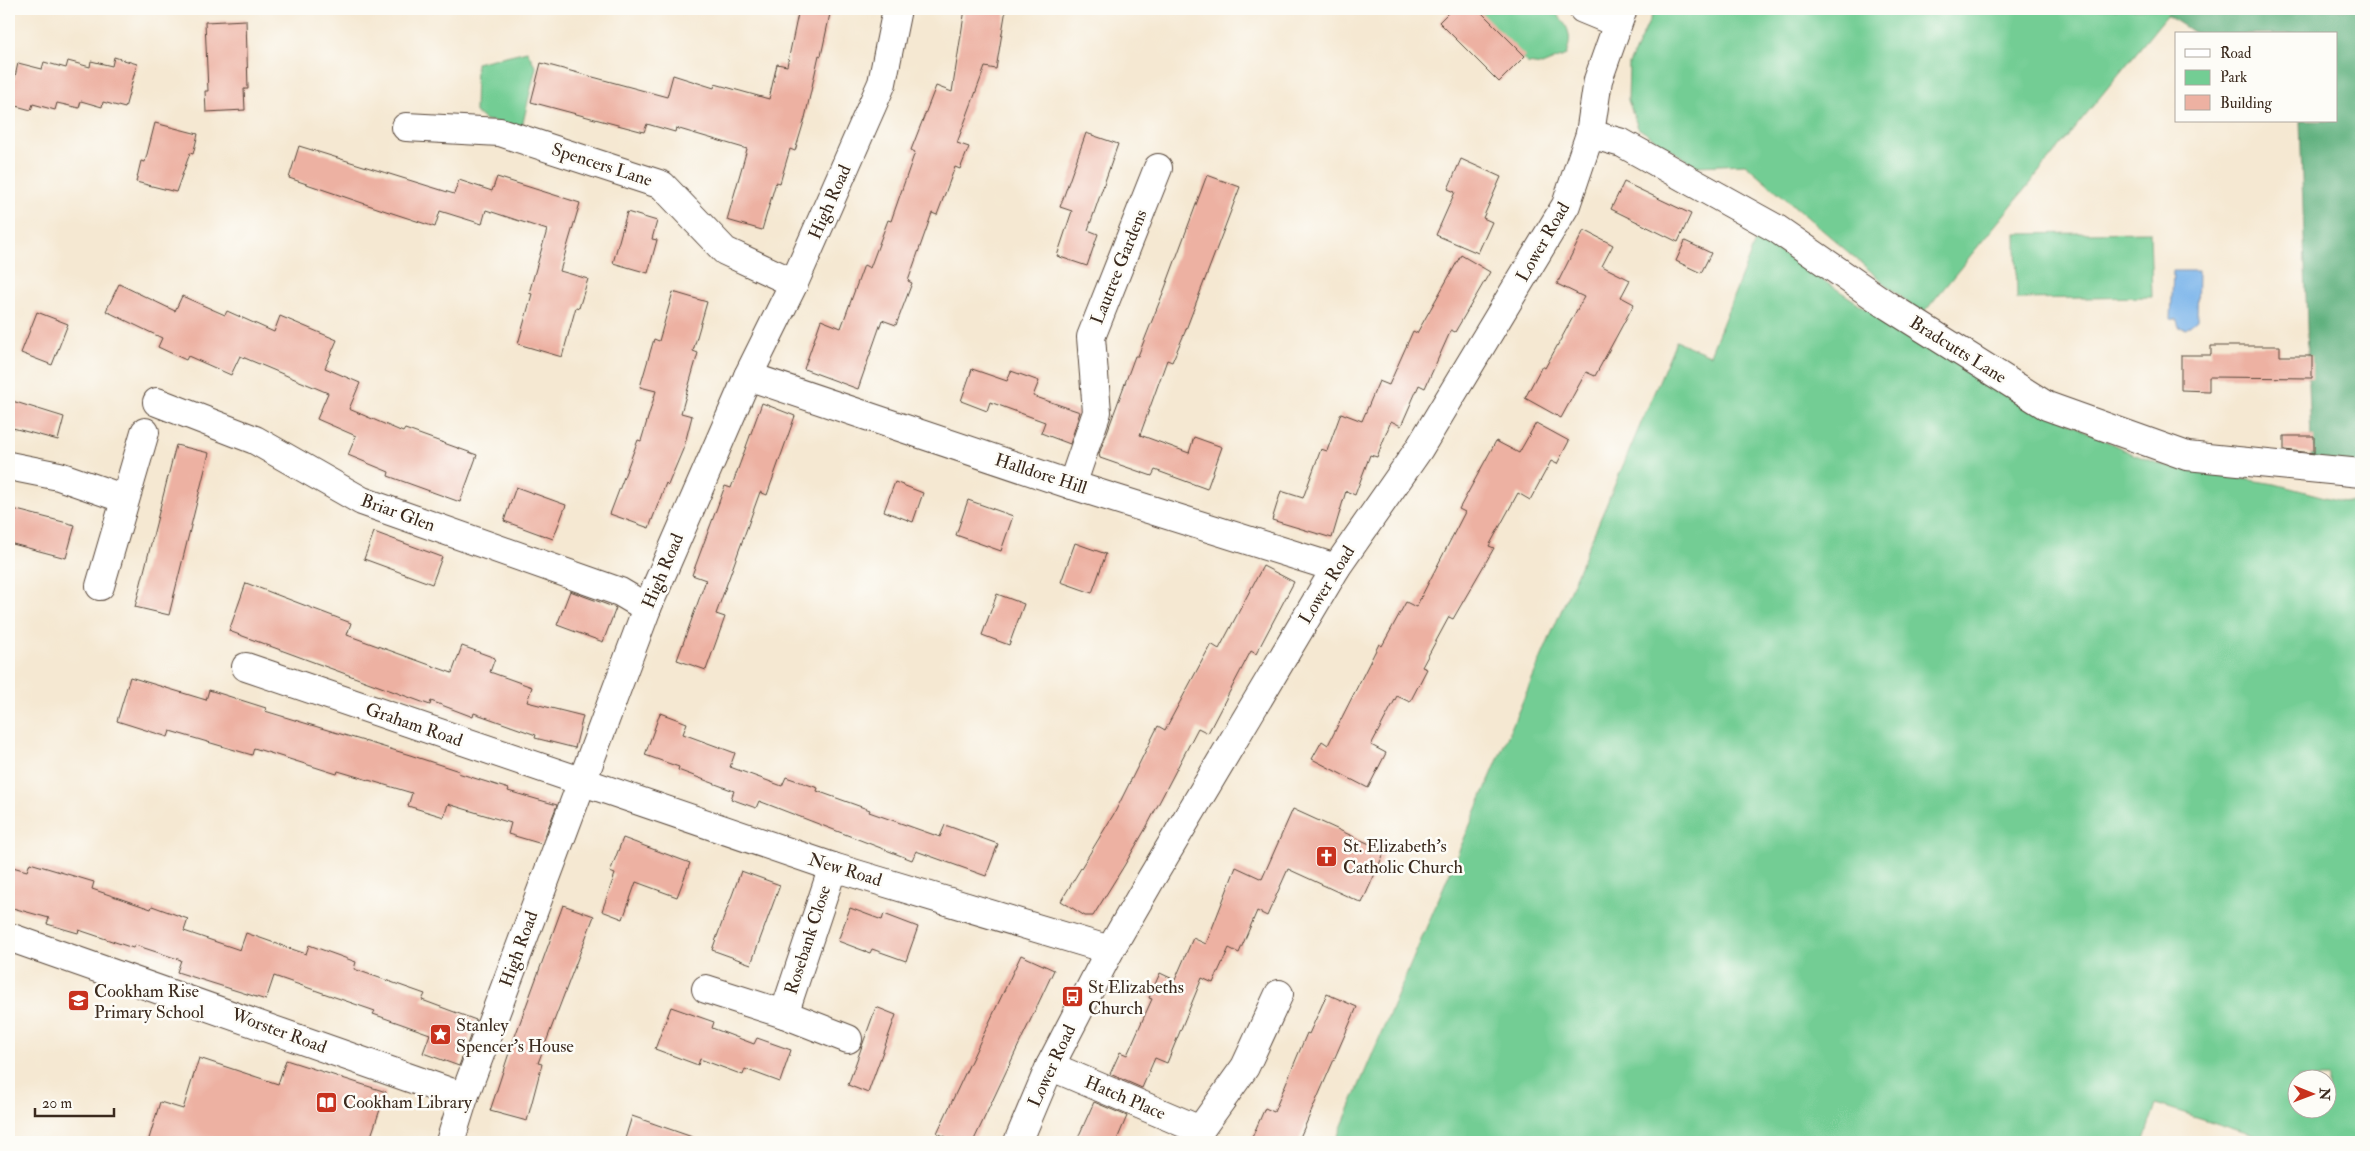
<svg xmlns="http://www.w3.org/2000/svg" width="2370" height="1151" viewBox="0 0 2370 1151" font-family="'IM FELL Double Pica',serif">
	<rect width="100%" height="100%" fill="#fdfcf7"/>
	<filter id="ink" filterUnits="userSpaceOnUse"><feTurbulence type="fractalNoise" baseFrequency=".02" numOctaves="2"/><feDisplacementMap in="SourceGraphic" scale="10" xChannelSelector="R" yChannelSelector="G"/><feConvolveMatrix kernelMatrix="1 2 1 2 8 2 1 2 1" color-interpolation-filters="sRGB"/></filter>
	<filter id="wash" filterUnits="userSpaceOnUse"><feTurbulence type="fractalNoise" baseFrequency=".0096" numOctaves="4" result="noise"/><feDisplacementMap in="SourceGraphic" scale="20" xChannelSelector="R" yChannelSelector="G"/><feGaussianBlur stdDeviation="1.12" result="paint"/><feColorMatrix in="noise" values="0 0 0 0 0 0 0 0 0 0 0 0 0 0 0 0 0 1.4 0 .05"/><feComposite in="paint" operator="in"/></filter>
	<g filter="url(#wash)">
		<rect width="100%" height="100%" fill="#f5e8d2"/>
		<!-- green -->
		<g fill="#73cd94" stroke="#577c59" fill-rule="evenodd">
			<path d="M 1474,9 L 1551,9 C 1567,23 1574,34 1566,55 L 1542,65 L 1527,63 Z"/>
			<path d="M 1655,9 L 2172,9 L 1922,315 L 1745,164 L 1696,166 L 1638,128 L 1628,100 L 1629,64 Z"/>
			<path d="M 527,51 L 536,67 L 522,127 L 485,120 L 475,112 L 476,63 Z"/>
			<path d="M 2150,232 L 2152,297 L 2017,299 L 2016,234 Z"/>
			<path d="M 1757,237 L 1867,309 L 2057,417 L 2133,454 L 2167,467 L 2275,484 L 2348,503 L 2361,499 L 2361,1142 L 2275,1142 L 2156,1104 L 2143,1142 L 1335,1142 L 1676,341 L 1710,355 ZM 2298,1078 L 2328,1078 L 2328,1108 L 2298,1108 Z"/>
		</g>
		<!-- forest -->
		<path fill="#5eb07e" stroke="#4c6d4e" d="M 2172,9 L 2361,9 L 2361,471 L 2312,470 L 2300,121 L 2336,121 L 2336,34 L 2196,34 L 2167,15 Z"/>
		<!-- water -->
		<path fill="#78b3ea" stroke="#5a6e84" d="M 2173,271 L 2198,271 L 2197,320 L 2186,329 L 2179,327 L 2177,320 L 2171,319 Z"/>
		<g id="blocks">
			<!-- building -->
			<g fill="#edb1a2">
				<path d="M 799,9 L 831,9 L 821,56 L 819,55 L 805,118 L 795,151 L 790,149 L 780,183 L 776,182 L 762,230 L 727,220 L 747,149 L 676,128 L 675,132 L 647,124 L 644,132 L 531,102 L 541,63 L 667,97 L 673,75 L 714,88 L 715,84 L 769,99 L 777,64 L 787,66 Z"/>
				<path d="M 965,9 L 1006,9 L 996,69 L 985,67 L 957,143 L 969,147 L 960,169 L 955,167 L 937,215 L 932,213 L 908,281 L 912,283 L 896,325 L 882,320 L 858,389 L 804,369 L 821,320 L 841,328 L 864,265 L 870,268 L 888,220 L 891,221 L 915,152 L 911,150 L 936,86 L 952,92 Z"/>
				<path d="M 1452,9 L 1478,9 L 1525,56 L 1499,82 L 1439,22 Z"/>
				<path d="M 246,20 L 248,89 L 244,89 L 245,110 L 206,112 L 205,91 L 208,91 L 205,22 Z"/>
				<path d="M 114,57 L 137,64 L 125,108 L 103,102 L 102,107 L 81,101 L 79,108 L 57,103 L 55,110 L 33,104 L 31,110 L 9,104 L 18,63 L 42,69 L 44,62 L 66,68 L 68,61 L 90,67 L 91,61 L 112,66 Z"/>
				<path d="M 155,123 L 198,134 L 193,154 L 190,153 L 176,192 L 136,182 L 141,161 L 145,162 Z"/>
				<path d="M 1086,133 L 1118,144 L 1088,230 L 1098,234 L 1087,266 L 1057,256 L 1072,211 L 1060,207 Z"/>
				<path d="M 299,146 L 454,194 L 459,180 L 492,191 L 497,177 L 580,203 L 560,271 L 588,279 L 579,308 L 576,307 L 562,357 L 518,344 L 532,294 L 529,293 L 547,230 L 486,210 L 482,224 L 440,211 L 435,227 L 383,210 L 289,178 Z"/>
				<path d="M 1461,159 L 1501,177 L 1483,218 L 1492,222 L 1478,253 L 1436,235 L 1455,192 L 1448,189 Z"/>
				<path d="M 1207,175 L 1240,187 L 1185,332 L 1172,362 L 1167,360 L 1140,435 L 1189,453 L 1194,437 L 1222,447 L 1207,489 L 1155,470 L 1152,476 L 1100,458 L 1099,454 L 1135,356 L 1138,356 L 1165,288 Z"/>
				<path d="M 1624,182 L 1691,214 L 1678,242 L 1611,209 Z"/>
				<path d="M 627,212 L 657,221 L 652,239 L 657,240 L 648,273 L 613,263 Z"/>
				<path d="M 1584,230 L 1613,245 L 1602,266 L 1630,280 L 1621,297 L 1634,304 L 1595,376 L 1586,372 L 1561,418 L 1525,398 L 1542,366 L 1545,368 L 1584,297 L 1557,284 Z"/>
				<path d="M 1685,241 L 1711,253 L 1701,273 L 1676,261 Z"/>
				<path d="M 1461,255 L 1490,272 L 1455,332 L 1451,330 L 1425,388 L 1419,385 L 1401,426 L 1391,421 L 1377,457 L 1370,455 L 1355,495 L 1346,491 L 1332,538 L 1272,520 L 1281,491 L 1303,498 L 1321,449 L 1327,451 L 1341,413 L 1362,421 L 1379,381 L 1389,385 L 1413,331 L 1417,333 Z"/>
				<path d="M 119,284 L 175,311 L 182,296 L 225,315 L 227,311 L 274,332 L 280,316 L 337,340 L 325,368 L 360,383 L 349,409 L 403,432 L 405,429 L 477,455 L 460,502 L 388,476 L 389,472 L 348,455 L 356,436 L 317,419 L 328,393 L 240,356 L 231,375 L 188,356 L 186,360 L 158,347 L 162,338 L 106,311 Z"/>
				<path d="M 673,292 L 707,302 L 693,351 L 698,353 L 681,413 L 692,416 L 684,447 L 668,485 L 666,483 L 649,528 L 610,514 L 638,440 L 641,441 L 656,391 L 640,387 L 654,339 L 659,341 Z"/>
				<path d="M 37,312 L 68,324 L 52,365 L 21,353 Z"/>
				<path d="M 2211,346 L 2280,346 L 2280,356 L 2312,356 L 2312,378 L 2209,377 L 2209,391 L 2181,390 L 2181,355 L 2211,355 Z"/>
				<path d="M 972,369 L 1007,381 L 1011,371 L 1039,381 L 1033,396 L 1080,412 L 1070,444 L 1041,433 L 1045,422 L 990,402 L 987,411 L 961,401 Z"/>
				<path d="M 9,400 L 64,417 L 58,440 L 9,427 Z"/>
				<path d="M 762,403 L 795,416 L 767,495 L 760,492 L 716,614 L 725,617 L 706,670 L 677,660 L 706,580 L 692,575 L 725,486 L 731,488 Z"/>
				<path d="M 1536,423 L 1569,441 L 1557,464 L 1551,461 L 1530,500 L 1518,493 L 1489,546 L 1494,548 L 1453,619 L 1449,617 L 1422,667 L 1427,669 L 1410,702 L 1397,696 L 1371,745 L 1386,753 L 1368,788 L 1312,759 L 1322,741 L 1328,745 L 1379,644 L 1382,646 L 1406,602 L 1416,607 L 1465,512 L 1459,509 L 1496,441 L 1519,453 Z"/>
				<path d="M 2284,436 L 2314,436 L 2314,453 L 2284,450 Z"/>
				<path d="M 176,445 L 209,453 L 169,615 L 135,607 Z"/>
				<path d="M 895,482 L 923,493 L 913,522 L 884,511 Z"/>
				<path d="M 516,487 L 566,505 L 553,539 L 504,521 Z"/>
				<path d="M 968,500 L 1013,516 L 1001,551 L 956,535 Z"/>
				<path d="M 9,508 L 75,525 L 66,558 L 9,543 Z"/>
				<path d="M 374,532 L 442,557 L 432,584 L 364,559 Z"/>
				<path d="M 1075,543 L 1106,554 L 1092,593 L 1061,582 Z"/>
				<path d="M 1263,566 L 1294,582 L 1256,654 L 1251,651 L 1208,733 L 1198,728 L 1146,828 L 1124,866 L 1093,916 L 1085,916 L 1061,901 L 1115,812 L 1158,726 L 1165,730 L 1211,644 L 1219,649 Z"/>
				<path d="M 246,583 L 351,623 L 347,635 L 452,673 L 462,646 L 495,658 L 490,672 L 532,687 L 527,702 L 583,716 L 575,748 L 535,738 L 536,735 L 474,713 L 473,717 L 431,701 L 430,705 L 229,631 Z"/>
				<path d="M 570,591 L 616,608 L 603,642 L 557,625 Z"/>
				<path d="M 997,594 L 1024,604 L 1009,645 L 982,635 Z"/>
				<path d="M 130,677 L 206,700 L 209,690 L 266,708 L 265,711 L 410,755 L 459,771 L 458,773 L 509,789 L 508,791 L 557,805 L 542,844 L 508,834 L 511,823 L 448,804 L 444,817 L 408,806 L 412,793 L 338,771 L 337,774 L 254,748 L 252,755 L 170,731 L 168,737 L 117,721 Z"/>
				<path d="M 660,713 L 687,723 L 683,734 L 735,753 L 730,767 L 782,786 L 786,777 L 818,788 L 817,791 L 870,810 L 869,812 L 940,837 L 945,825 L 998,844 L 986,876 L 916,851 L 912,860 L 759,801 L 756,808 L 731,799 L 734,791 L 678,770 L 679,767 L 645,755 Z"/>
				<path d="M 1293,809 L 1385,851 L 1362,903 L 1288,869 L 1267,916 L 1257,911 L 1239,953 L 1229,948 L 1213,983 L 1202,978 L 1167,1063 L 1155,1058 L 1142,1088 L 1110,1074 L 1120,1052 L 1127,1055 L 1152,999 L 1149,998 L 1160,973 L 1175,980 L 1193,938 L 1206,944 L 1236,867 L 1262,879 Z"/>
				<path d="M 623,838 L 690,863 L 677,897 L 636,882 L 623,919 L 602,911 L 615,874 L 610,872 Z"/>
				<path d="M 30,863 L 94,882 L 92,889 L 151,909 L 152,906 L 188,919 L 184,931 L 240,950 L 246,933 L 306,954 L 309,945 L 356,962 L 354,969 L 425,994 L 422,1000 L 476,1020 L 459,1066 L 423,1053 L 430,1034 L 373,1014 L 375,1011 L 274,976 L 266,1000 L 177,972 L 181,960 L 135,945 L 133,948 L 79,930 L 78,933 L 47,924 L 49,918 L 9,907 L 9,866 L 27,871 Z"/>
				<path d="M 741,871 L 780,885 L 751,964 L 712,950 Z"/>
				<path d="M 563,905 L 594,916 L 538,1063 L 542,1064 L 527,1121 L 490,1111 L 510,1050 Z"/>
				<path d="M 850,908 L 882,920 L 884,914 L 918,927 L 906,961 L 872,949 L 870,953 L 838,941 Z"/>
				<path d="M 1021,955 L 1054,970 L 973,1142 L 957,1142 L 937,1133 Z"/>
				<path d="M 1327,994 L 1357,1007 L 1298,1142 L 1250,1142 L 1265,1108 L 1274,1112 L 1307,1033 L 1309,1034 Z"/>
				<path d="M 671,1007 L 714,1022 L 712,1028 L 754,1044 L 757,1038 L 791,1050 L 780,1082 L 745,1069 L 743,1075 L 700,1059 L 698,1065 L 655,1049 Z"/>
				<path d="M 876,1007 L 896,1015 L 868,1093 L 848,1085 Z"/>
				<path d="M 199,1058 L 278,1084 L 286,1060 L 386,1092 L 369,1142 L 148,1142 L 160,1102 L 183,1109 Z"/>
				<path d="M 1094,1102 L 1127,1116 L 1116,1142 L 1076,1142 Z"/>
				<path d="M 632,1116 L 698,1139 L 697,1142 L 624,1142 Z"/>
			</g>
		</g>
	</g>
	<g filter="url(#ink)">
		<use href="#blocks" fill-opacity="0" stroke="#574639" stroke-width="1"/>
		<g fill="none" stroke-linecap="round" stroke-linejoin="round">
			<defs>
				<g id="minor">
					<path d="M 1583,9 L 1617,23"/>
					<path d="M 406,127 L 500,132 L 662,185 L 725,251 L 794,283"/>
					<path d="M 1590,134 L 1622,143 L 1777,229 L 1887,305 L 2047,406 L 2187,456 L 2361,473"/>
					<path d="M 748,376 L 1072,485 L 1336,568"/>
					<path d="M 157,402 L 255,440 L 362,501 L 620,592 L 647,608"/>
					<path d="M 9,466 L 59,476 L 125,499"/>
					<path d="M 1072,485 L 1097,412 L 1091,337 L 1158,168"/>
					<path d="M 100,586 L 145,432"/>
					<path d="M 246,667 L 833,867 L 1110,950"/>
					<path d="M 9,937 L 464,1097"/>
					<path d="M 706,989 L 784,1014 L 848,1039"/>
					<path d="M 784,1014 L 833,867"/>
					<path d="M 1050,1066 L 1200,1130"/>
					<path d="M 450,1142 L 464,1097 L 647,608 L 748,376 L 794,283 L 882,83 L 897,9"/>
					<path d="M 1018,1142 L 1050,1066 L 1110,950 L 1151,879 L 1336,568 L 1419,449 L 1566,205 L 1590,134 L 1598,80 L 1623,9"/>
					<path d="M 1197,1142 L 1200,1130 L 1245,1067 L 1279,994"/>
				</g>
			</defs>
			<!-- minor casing -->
			<use href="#minor" stroke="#574639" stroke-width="30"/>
			<!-- minor -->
			<use href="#minor" stroke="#fff" stroke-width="28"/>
		</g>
	</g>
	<!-- icons -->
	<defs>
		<symbol id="church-square" viewBox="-11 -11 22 22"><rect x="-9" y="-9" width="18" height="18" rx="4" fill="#c8321e" stroke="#fdfcf7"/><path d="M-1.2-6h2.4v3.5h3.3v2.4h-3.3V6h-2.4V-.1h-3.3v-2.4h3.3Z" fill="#fff"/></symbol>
		<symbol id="bus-square" viewBox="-11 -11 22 22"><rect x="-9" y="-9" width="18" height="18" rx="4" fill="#c8321e" stroke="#fdfcf7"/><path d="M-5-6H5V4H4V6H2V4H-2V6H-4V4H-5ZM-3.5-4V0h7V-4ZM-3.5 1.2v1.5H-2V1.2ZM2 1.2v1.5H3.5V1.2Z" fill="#fff"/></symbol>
		<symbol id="school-square" viewBox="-11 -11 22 22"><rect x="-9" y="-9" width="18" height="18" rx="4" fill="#c8321e" stroke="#fdfcf7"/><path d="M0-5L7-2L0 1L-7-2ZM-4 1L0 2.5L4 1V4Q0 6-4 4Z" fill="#fff"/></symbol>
		<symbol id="sight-square" viewBox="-11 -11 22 22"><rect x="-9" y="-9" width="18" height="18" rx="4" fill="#c8321e" stroke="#fdfcf7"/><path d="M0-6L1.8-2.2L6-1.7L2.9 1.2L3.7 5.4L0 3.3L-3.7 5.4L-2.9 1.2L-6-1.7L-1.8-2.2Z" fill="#fff"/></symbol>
		<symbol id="library-square" viewBox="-11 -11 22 22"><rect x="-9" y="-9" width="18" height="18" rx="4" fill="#c8321e" stroke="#fdfcf7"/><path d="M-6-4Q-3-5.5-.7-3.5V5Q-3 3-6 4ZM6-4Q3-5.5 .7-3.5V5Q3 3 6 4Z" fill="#fff"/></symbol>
	</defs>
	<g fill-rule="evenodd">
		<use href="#church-square" x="1314" y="844" width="25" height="25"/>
		<use href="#bus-square" x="1060" y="984" width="25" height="25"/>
		<use href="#school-square" x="66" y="988" width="25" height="25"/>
		<use href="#sight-square" x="428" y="1022" width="25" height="25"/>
		<use href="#library-square" x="314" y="1090" width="25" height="25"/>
	</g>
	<g text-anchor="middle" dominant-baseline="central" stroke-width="5" stroke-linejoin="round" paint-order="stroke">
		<!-- street labels -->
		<g font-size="18" fill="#3b2a1e" stroke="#fdfcf7">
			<text transform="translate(602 165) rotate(18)">Spencers Lane</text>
			<text transform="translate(830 202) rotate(-66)">High Road</text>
			<text transform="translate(1543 242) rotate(-60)">Lower Road</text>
			<text transform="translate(1119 267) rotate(-68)">Lautree Gardens</text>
			<text transform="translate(1958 350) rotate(32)">Bradcutts Lane</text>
			<text transform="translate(1041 474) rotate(18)">Halldore Hill</text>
			<text transform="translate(398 513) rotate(20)">Briar Glen</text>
			<text transform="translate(663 571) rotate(-67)">High Road</text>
			<text transform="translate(1327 585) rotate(-58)">Lower Road</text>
			<text transform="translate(414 725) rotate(19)">Graham Road</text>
			<text transform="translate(845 870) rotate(17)">New Road</text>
			<text transform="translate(808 940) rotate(-72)">Rosebank Close</text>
			<text transform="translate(519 949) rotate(-70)">High Road</text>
			<text transform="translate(279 1031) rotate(20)">Worster Road</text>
			<text transform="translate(1052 1066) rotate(-65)">Lower Road</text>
			<text transform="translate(1125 1098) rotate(23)">Hatch Place</text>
		</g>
		<!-- poi labels -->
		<g font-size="18" fill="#3b2a1e" stroke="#fdfcf7" text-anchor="start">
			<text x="1343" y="846">St. Elizabeth's<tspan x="1343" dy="21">Catholic Church</tspan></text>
			<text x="1088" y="987">St Elizabeths<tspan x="1088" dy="21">Church</tspan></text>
			<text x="94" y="991">Cookham Rise<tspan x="94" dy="21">Primary School</tspan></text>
			<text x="456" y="1025">Stanley<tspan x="456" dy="21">Spencer's House</tspan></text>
			<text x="343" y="1102">Cookham Library</text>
		</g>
	</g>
	<!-- margin -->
	<rect width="2370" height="1151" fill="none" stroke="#fdfcf7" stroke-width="30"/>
	<!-- legend -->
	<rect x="2175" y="32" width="162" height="90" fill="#fdfcf7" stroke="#afa8a0"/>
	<rect x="2185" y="49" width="25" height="8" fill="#ffffff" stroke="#afa8a0"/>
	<text x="2220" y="58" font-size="15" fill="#3b2a1e">Road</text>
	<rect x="2185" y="70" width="25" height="15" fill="#73cd94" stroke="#afa8a0"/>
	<text x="2220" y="82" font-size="15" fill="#3b2a1e">Park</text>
	<rect x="2185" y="95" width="25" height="15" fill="#edb1a2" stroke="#afa8a0"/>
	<text x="2220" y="108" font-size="15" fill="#3b2a1e">Building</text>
	<!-- north arrow -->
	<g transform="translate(2312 1094) rotate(91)"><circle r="24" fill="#fdfcf7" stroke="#afa8a0"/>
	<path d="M0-4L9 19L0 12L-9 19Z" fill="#c8321e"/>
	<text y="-8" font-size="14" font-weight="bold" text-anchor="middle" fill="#3b2a1e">N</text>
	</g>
	<!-- scale -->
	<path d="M35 1108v8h79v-8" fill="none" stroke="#3b2a1e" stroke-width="2.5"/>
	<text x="42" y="1108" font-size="15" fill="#3b2a1e" stroke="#fdfcf7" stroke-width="4" paint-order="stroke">20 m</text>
</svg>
